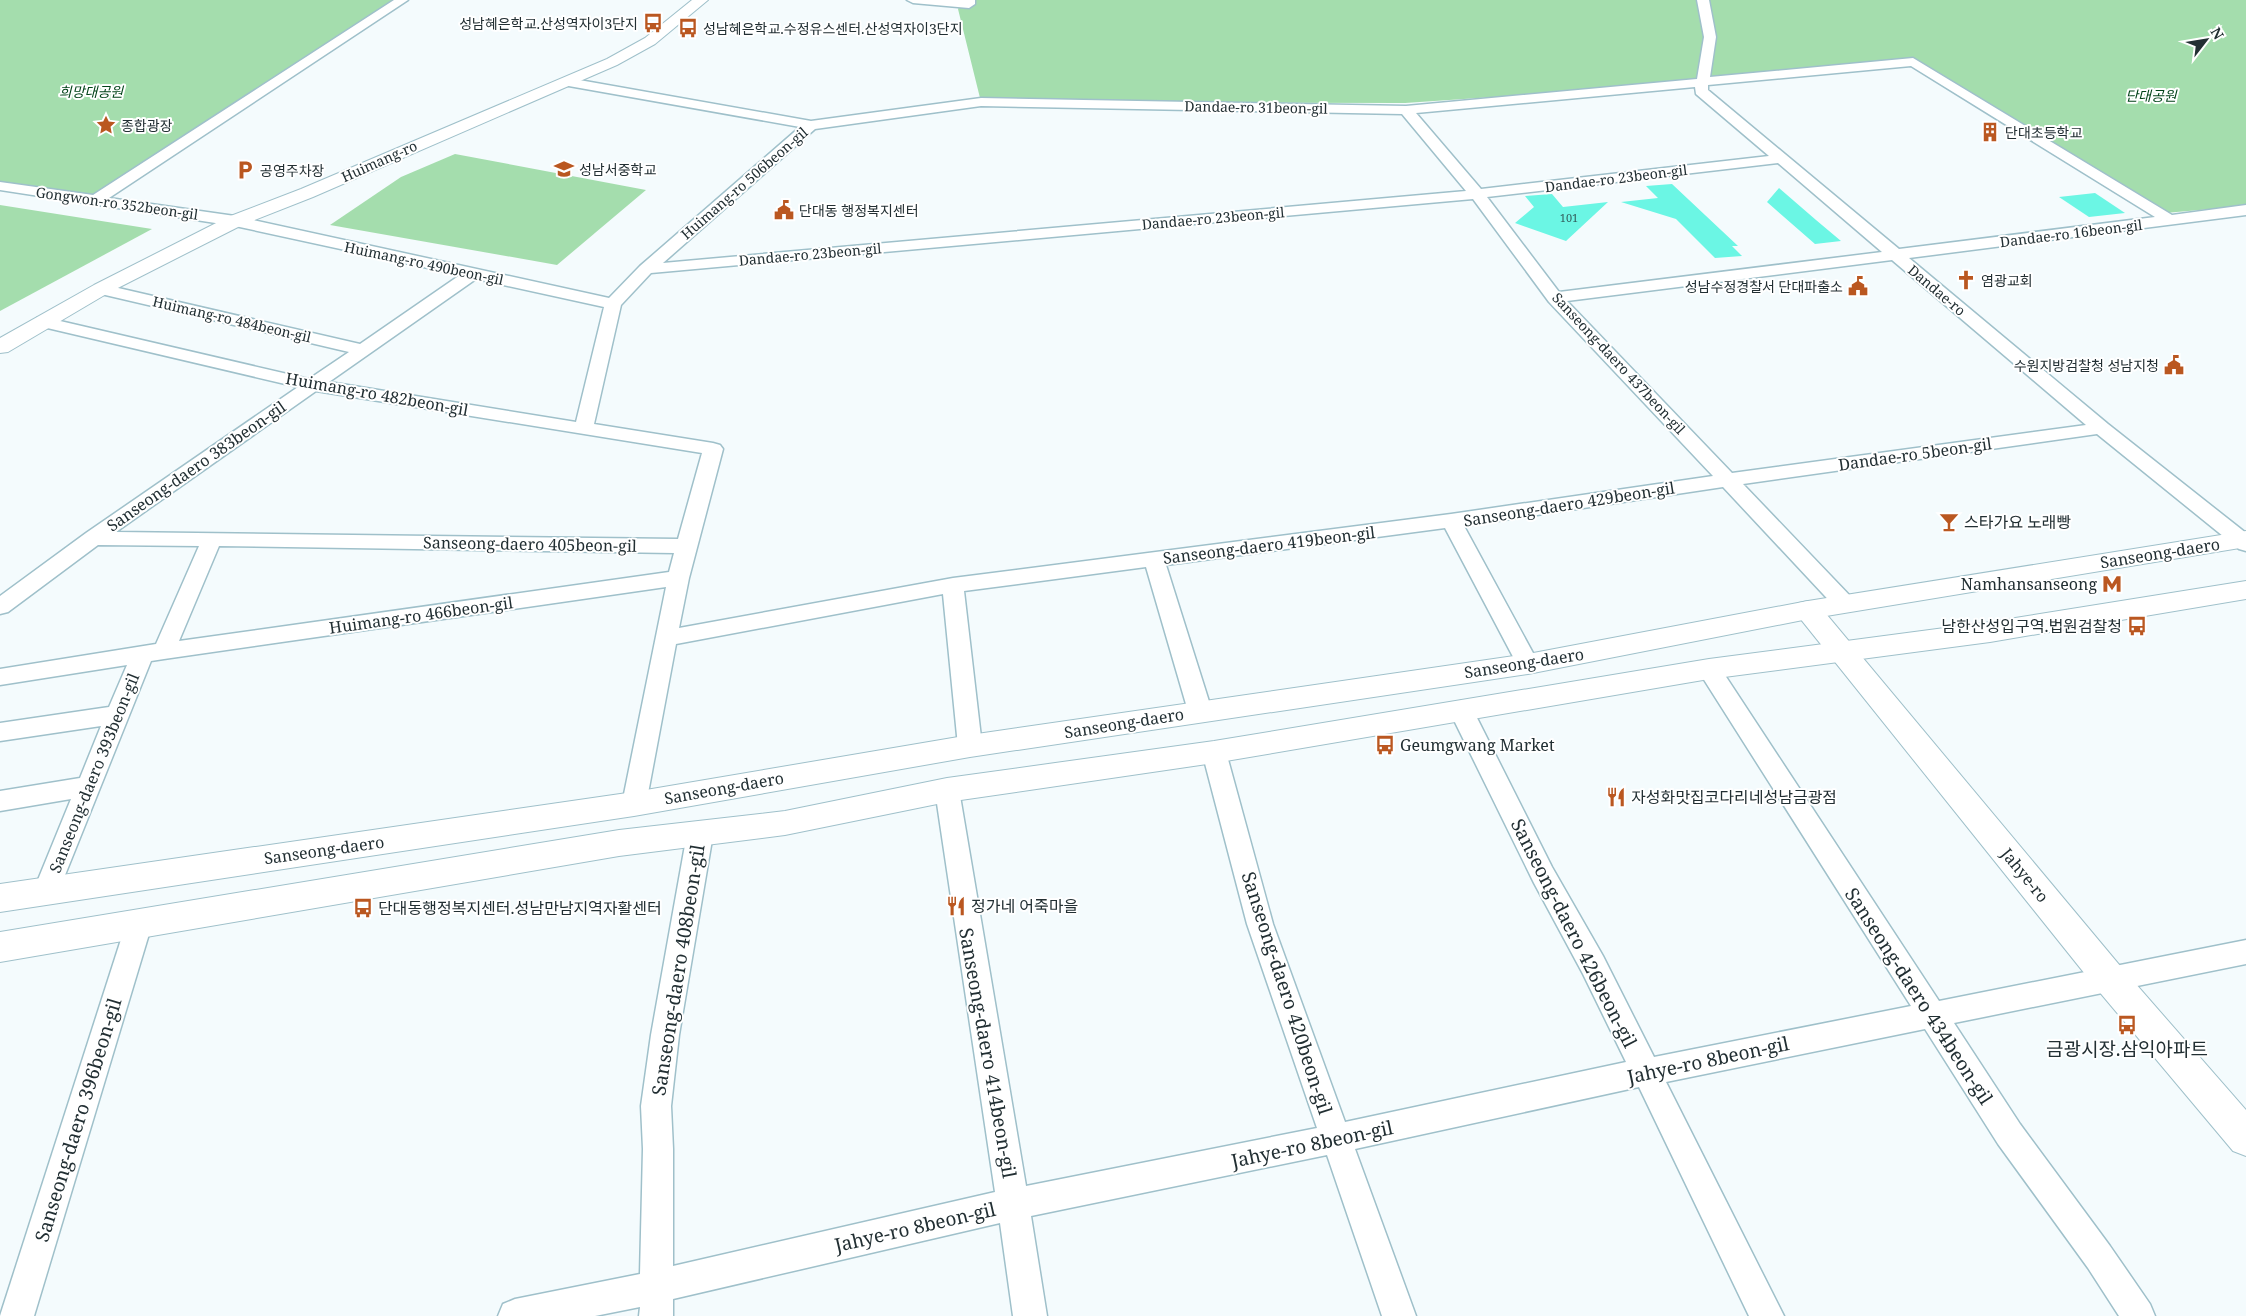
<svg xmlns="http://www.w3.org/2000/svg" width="2246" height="1316" viewBox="0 0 2246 1316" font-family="'Noto Serif','Noto Sans KR',serif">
	<rect width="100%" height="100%" fill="#f4fbfd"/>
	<!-- green -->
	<g fill="#a4ddad">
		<path d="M 0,0 L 397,0 L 94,196 L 0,182 Z"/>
		<path d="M 963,0 L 2246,0 L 2246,206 L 2165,213 L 1915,60 L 1701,83 L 1405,103 L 981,102 L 958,9 Z"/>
		<path d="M 455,154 L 646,190 L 557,265 L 330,225 L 401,177 Z"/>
		<path d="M 0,205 L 152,229 L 0,311 Z"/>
	</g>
	<!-- building -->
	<g fill="#6bf6e4">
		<path d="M 1672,184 L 1738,246 L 1732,246 L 1742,256 L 1715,258 L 1676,219 L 1621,202 L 1658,198 L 1646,186 Z"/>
		<path d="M 1779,188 L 1816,220 L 1841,241 L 1815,244 L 1767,202 Z"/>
		<path d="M 2095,193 L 2125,213 L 2089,217 L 2059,197 Z"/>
		<path d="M 1552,194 L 1563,207 L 1608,202 L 1566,241 L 1515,223 L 1534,207 L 1525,196 Z"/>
	</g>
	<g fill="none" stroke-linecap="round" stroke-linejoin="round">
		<defs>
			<g id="minor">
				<path d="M 394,0 L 408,0 L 109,198 L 235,216 L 609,298 L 640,266 L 800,127 L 563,85 L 561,82 L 568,78 L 811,121 L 981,98 L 1406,106 L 1697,79 L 1704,37 L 1697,0 L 1709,0 L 1716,37 L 1710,77 L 1913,58 L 2172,215 L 2246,205 L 2246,215 L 1909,258 L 2108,424 L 2246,533 L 2246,551 L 2239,549 L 2097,434 L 1743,484 L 1853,599 L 1856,604 L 1853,609 L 1845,611 L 1837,609 L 1723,487 L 1464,526 L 1539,664 L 1536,670 L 1528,672 L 1520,670 L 1445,528 L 1166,565 L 1212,711 L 1208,717 L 1200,720 L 1192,717 L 1188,711 L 1146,567 L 964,591 L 982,746 L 978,752 L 970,755 L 962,752 L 958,746 L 943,594 L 676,644 L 646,804 L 643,811 L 634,814 L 625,811 L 622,804 L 666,587 L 164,659 L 151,661 L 55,900 L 46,903 L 37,900 L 33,892 L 71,799 L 0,811 L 0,791 L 80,778 L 101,726 L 0,741 L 0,723 L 109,707 L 127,665 L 0,685 L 0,669 L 156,644 L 199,546 L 98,545 L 8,612 L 0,614 L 0,596 L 86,533 L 298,387 L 43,327 L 37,326 L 35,322 L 37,318 L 43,317 L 309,379 L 349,352 L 101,294 L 93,289 L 101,284 L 360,344 L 460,275 L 235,226 L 0,190 L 0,182 L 93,195 ZM 1911,66 L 2155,217 L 1899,249 L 1708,90 L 1708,85 ZM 1695,87 L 1696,94 L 1769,156 L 1481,189 L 1416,113 ZM 981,106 L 1402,114 L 1466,191 L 663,263 L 815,129 ZM 1778,163 L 1882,252 L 1559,292 L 1487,197 ZM 1473,199 L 1549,302 L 1713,476 L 1451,514 L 953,578 L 679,628 L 689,578 L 723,449 L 720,445 L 713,443 L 594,424 L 621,305 L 651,273 ZM 1892,260 L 2086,425 L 1732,473 L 1567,301 ZM 476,279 L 604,307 L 576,422 L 329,382 ZM 316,391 L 702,453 L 678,539 L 116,532 ZM 219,546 L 674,553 L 669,572 L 179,641 Z"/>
				<path d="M 907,0 L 975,0 L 975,4 L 969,8 L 913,3 Z"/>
				<path d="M 1709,661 L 1717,663 L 1939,1001 L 2246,940 L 2246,964 L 1954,1023 L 2020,1124 L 2110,1246 L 2150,1304 L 2155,1316 L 2119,1316 L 2088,1268 L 1998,1144 L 1925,1029 L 1666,1082 L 1784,1316 L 1749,1316 L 1639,1087 L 1355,1149 L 1416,1316 L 1382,1316 L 1327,1155 L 1031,1216 L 1047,1316 L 1013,1316 L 1000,1223 L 673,1299 L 673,1316 L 639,1316 L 640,1307 L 595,1316 L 498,1316 L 503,1304 L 515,1299 L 640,1274 L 643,1149 L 641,1106 L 651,1035 L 687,834 L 691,827 L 700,824 L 709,827 L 713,834 L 679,1035 L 671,1106 L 673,1149 L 673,1266 L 995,1192 L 935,790 L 938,783 L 947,780 L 956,783 L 959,790 L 1026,1186 L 1317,1128 L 1247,924 L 1202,752 L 1205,745 L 1214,743 L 1223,745 L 1226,752 L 1273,924 L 1345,1122 L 1626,1062 L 1583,974 L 1534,883 L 1449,710 L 1453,704 L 1461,701 L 1469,704 L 1473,710 L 1552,867 L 1603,956 L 1654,1057 L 1911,1006 L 1701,675 L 1698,669 L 1701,663 Z"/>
				<path d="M 139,912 L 149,916 L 152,924 L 34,1316 L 0,1316 L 126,924 L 129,916 Z"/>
			</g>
			<path id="tertiary" d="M 1808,601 L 1817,603 L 2121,967 L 2246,1110 L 2246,1156 L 2233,1151 L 2097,989 L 1799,617 L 1795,610 L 1799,603 Z"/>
			<path id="secondary" d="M 692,0 L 708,0 L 655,44 L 617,65 L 313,197 L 242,225 L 108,293 L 8,352 L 0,353 L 0,338 L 94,285 L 228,217 L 301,189 L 607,59 L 645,38 Z"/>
			<g id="primary">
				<path d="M 2246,531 L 2246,547 L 1808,619 L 1528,674 L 970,757 L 634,816 L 0,912 L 0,884 L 634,792 L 970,735 L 1528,654 L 1808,601 Z"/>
				<path d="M 2246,581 L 2246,599 L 1990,642 L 1709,679 L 1214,763 L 947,802 L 785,835 L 619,856 L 0,962 L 0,932 L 619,830 L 785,811 L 947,778 L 1214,741 L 1709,659 L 1990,622 Z"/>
			</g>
		</defs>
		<!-- minor casing -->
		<use href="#minor" stroke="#9fc0ca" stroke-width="3"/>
		<!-- tertiary casing -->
		<use href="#tertiary" stroke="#9fc0ca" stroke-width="2"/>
		<!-- secondary casing -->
		<use href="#secondary" stroke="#9fc0ca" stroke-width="2"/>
		<!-- primary casing -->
		<use href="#primary" stroke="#9fc0ca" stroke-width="2"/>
		<!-- minor -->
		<use href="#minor" fill="#fff" fill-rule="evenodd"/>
		<!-- tertiary -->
		<use href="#tertiary" fill="#fff" fill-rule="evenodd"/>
		<!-- secondary -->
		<use href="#secondary" fill="#fff" fill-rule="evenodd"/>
		<!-- primary -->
		<use href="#primary" fill="#fff" fill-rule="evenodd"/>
	</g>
	<!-- icons -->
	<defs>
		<symbol id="bus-bare" viewBox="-9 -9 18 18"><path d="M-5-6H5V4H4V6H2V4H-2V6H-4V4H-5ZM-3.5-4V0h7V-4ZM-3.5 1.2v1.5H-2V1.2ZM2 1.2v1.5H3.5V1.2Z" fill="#ba5720" stroke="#fff" stroke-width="2.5" paint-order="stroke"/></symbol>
		<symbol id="sight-bare" viewBox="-9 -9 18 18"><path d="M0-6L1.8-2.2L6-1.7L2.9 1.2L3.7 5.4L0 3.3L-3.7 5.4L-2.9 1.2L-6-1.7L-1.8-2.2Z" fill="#ba5720" stroke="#fff" stroke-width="2.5" paint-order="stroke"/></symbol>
		<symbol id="building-bare" viewBox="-9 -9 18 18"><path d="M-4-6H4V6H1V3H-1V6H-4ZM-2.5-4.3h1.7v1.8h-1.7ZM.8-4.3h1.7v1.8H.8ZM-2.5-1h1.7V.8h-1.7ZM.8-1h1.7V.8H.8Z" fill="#ba5720" stroke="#fff" stroke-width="2.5" paint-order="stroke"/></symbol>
		<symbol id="school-bare" viewBox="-9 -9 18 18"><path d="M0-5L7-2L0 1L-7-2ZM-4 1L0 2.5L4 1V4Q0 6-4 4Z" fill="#ba5720" stroke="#fff" stroke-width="2.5" paint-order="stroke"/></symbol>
		<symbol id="parking-bare" viewBox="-9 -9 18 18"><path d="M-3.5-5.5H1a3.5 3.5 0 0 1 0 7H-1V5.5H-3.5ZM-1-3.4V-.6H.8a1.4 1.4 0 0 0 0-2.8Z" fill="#ba5720" stroke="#fff" stroke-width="2.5" paint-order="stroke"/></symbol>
		<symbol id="civic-bare" viewBox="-9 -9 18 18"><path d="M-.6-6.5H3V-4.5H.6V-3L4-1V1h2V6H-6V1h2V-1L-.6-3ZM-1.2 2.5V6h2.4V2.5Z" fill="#ba5720" stroke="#fff" stroke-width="2.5" paint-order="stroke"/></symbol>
		<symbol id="church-bare" viewBox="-9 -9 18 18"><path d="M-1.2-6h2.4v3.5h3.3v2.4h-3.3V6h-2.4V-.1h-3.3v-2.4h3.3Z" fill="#ba5720" stroke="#fff" stroke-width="2.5" paint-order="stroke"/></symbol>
		<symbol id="bar-bare" viewBox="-9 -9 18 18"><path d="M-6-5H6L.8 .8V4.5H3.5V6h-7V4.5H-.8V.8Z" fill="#ba5720" stroke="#fff" stroke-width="2.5" paint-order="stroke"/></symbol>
		<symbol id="metro-bare" viewBox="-9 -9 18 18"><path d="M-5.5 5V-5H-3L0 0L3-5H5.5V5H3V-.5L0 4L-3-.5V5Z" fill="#ba5720" stroke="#fff" stroke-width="2.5" paint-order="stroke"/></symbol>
		<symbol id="restaurant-bare" viewBox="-9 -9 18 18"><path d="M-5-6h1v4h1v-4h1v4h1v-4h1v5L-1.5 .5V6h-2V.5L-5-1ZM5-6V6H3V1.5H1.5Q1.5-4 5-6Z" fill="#ba5720" stroke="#fff" stroke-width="2.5" paint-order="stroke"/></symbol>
	</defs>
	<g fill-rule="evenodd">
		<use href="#bus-bare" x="639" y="9" width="28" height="28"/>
		<use href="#bus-bare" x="674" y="14" width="28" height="28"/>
		<use href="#sight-bare" x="92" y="111" width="28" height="28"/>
		<use href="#building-bare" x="1976" y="118" width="28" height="28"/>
		<use href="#school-bare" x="550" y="155" width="28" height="28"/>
		<use href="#parking-bare" x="231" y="156" width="28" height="28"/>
		<use href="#civic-bare" x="770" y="196" width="28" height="28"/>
		<use href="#church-bare" x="1952" y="266" width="28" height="28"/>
		<use href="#civic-bare" x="1844" y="272" width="28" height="28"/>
		<use href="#civic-bare" x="2160" y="351" width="28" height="28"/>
		<use href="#bar-bare" x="1935" y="508" width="28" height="28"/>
		<use href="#metro-bare" x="2098" y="570" width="28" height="28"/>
		<use href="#bus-bare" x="2123" y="612" width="28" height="28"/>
		<use href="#bus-bare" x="1371" y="731" width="28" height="28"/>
		<use href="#restaurant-bare" x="1602" y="783" width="28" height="28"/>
		<use href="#restaurant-bare" x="942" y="892" width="28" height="28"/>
		<use href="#bus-bare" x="349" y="894" width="28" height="28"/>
		<use href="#bus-bare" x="2113" y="1011" width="28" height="28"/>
	</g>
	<g text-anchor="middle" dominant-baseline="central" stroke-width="4" stroke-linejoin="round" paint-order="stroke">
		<!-- far-number labels -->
		<g font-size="11" fill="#34615f">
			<text x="1569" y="217">101</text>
		</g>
		<!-- far-poi labels -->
		<g font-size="14" fill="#222f33" stroke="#fff" text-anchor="start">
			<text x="638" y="23" text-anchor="end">성남혜은학교.산성역자이3단지</text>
			<text x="703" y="28">성남혜은학교.수정유스센터.산성역자이3단지</text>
			<text x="121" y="125">종합광장</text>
			<text x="2005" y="132">단대초등학교</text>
			<text x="579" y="169">성남서중학교</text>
			<text x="260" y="170">공영주차장</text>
			<text x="799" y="210">단대동 행정복지센터</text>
			<text x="1981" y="280">염광교회</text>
			<text x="1843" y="286" text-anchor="end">성남수정경찰서 단대파출소</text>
			<text x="2159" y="365" text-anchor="end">수원지방검찰청 성남지청</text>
		</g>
		<!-- far-park labels -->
		<g font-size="14" font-style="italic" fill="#024319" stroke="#fff">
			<text x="91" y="91">희망대공원</text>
			<text x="2151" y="95">단대공원</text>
		</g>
		<!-- far-street labels -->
		<g font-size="14" fill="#222f33" stroke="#fff">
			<text transform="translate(1256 107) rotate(1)">Dandae-ro 31beon-gil</text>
			<text transform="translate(379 161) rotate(-24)">Huimang-ro</text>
			<text transform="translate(1616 178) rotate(-7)">Dandae-ro 23beon-gil</text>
			<text transform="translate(744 183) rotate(-41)">Huimang-ro 506beon-gil</text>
			<text transform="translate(117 203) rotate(8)">Gongwon-ro 352beon-gil</text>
			<text transform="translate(1213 218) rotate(-5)">Dandae-ro 23beon-gil</text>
			<text transform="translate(2071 233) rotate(-7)">Dandae-ro 16beon-gil</text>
			<text transform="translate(810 254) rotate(-5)">Dandae-ro 23beon-gil</text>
			<text transform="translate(424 263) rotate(12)">Huimang-ro 490beon-gil</text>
			<text transform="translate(1937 290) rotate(40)">Dandae-ro</text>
			<text transform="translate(232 319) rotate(13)">Huimang-ro 484beon-gil</text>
			<text transform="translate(1619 363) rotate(47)">Sanseong-daero 437beon-gil</text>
		</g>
		<!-- street labels -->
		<g font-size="16" fill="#222f33" stroke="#fff">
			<text transform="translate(377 394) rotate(10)">Huimang-ro 482beon-gil</text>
			<text transform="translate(1915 454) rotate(-8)">Dandae-ro 5beon-gil</text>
			<text transform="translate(196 466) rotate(-35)">Sanseong-daero 383beon-gil</text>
			<text transform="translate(1569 504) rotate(-9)">Sanseong-daero 429beon-gil</text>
			<text transform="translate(530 544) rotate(1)">Sanseong-daero 405beon-gil</text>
			<text transform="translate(1269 545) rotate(-7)">Sanseong-daero 419beon-gil</text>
			<text transform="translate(2160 553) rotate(-9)">Sanseong-daero</text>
			<text transform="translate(421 615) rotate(-8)">Huimang-ro 466beon-gil</text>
			<text transform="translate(1524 663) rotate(-9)">Sanseong-daero</text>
			<text transform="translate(1124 723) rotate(-9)">Sanseong-daero</text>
			<text transform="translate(94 773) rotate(-68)">Sanseong-daero 393beon-gil</text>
			<text transform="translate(724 788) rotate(-10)">Sanseong-daero</text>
			<text transform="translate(324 850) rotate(-8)">Sanseong-daero</text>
			<text transform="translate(2025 875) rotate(51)">Jahye-ro</text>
		</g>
		<!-- poi labels -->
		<g font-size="16" fill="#222f33" stroke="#fff" text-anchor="start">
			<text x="1964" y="522">스타가요 노래빵</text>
			<text x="2097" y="584" text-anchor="end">Namhansanseong</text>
			<text x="2122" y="626" text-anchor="end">남한산성입구역.법원검찰청</text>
			<text x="1400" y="745">Geumgwang Market</text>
			<text x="1631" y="797">자성화맛집코다리네성남금광점</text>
			<text x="971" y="906">정가네 어죽마을</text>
			<text x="378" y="908">단대동행정복지센터.성남만남지역자활센터</text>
		</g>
		<!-- near-street labels -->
		<g font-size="19" fill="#222f33" stroke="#fff">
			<text transform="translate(1574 933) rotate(63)">Sanseong-daero 426beon-gil</text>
			<text transform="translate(678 970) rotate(-81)">Sanseong-daero 408beon-gil</text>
			<text transform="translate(1287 993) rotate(72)">Sanseong-daero 420beon-gil</text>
			<text transform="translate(1919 996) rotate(57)">Sanseong-daero 434beon-gil</text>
			<text transform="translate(988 1053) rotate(80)">Sanseong-daero 414beon-gil</text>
			<text transform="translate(1708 1060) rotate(-12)">Jahye-ro 8beon-gil</text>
			<text transform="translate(78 1120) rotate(-73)">Sanseong-daero 396beon-gil</text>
			<text transform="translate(1312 1144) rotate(-12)">Jahye-ro 8beon-gil</text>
			<text transform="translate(915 1227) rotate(-13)">Jahye-ro 8beon-gil</text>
		</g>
		<!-- near-poi labels -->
		<g font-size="19" fill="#222f33" stroke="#fff">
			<text x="2127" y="1049">금광시장.삼익아파트</text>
		</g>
	</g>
	<!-- north arrow -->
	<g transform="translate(2206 40) rotate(59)" stroke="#ffffff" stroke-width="4" paint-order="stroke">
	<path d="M0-4L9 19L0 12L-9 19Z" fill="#222f33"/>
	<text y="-8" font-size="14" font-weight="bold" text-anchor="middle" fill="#222f33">N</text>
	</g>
</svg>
